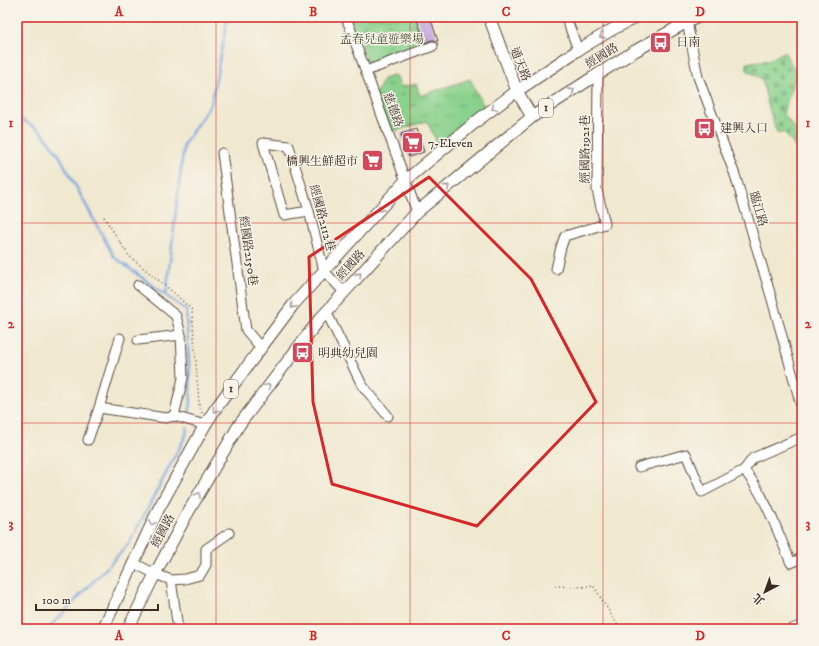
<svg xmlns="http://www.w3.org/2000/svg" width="819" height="646" viewBox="0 0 819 646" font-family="'IM FELL DW Pica','Noto Serif TC',serif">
	<defs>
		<pattern id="grass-tufts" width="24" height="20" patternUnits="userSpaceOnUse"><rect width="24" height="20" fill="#89d18c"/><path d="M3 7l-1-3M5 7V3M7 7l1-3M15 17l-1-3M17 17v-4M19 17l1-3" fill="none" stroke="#71aa72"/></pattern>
		<pattern id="cemetery-stones" width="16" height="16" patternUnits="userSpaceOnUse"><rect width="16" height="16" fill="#89d18c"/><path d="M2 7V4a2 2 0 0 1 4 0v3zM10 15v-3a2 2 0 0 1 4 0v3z" fill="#71aa72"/></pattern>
		<pattern id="building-hatch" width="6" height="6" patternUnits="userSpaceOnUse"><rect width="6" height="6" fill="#bf9fe1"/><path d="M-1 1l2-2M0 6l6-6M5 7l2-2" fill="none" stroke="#9c82b6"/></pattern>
	</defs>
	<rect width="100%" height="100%" fill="#f7f3e8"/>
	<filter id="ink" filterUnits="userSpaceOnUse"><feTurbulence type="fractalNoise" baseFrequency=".025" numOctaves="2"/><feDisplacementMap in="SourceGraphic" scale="8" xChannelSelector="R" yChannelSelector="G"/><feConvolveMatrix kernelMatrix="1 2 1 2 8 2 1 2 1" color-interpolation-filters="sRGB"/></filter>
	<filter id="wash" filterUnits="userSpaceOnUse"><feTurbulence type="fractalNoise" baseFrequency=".012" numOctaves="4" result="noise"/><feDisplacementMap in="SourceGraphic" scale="16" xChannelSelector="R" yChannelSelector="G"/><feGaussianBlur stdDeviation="0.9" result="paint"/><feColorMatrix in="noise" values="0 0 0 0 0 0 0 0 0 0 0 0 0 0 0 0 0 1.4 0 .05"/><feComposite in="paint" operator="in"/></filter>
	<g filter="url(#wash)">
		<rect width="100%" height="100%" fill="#f0e8cf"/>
		<!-- grass -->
		<g fill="url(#grass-tufts)" stroke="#627e55">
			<path d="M 350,17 L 414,17 L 424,46 L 369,66 Z"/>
			<path d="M 396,75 L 401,87 L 416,84 L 420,96 L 470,79 L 487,113 L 441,151 L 427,121 L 389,133 L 374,94 L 380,87 L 383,79 Z"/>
		</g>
		<!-- cemetery -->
		<path fill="url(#cemetery-stones)" stroke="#627e55" d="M 784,52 L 797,73 L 783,113 L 802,139 L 802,156 L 784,132 L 777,133 L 769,109 L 762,79 L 747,70 L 747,63 L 771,59 Z"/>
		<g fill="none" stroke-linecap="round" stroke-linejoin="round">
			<!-- stream -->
			<g stroke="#74a4de" stroke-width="2.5">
				<path d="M 17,117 L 41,131 L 59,155 L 114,257 L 186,310 L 191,402 L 189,413"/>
				<path d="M 166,295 L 184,144 L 211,104 L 228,17"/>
				<path d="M 48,629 L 129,544 L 186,435 L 187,427"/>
			</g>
		</g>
		<g id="blocks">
			<!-- building -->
			<g fill="url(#building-hatch)">
				<path d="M 416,17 L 430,17 L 438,41 L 437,41 L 434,40 L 431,40 L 425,43 Z"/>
				<path d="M 416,129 L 424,152 L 409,157 L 401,134 Z"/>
			</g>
		</g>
	</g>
	<g filter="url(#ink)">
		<use href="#blocks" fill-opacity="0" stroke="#564639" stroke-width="1"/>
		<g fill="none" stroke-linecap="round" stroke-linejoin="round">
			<defs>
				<g id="minor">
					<path d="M 346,17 L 417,212"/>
					<path d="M 566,17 L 578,50"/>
					<path d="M 686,17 L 698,77 L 735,175 L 773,303 L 802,409"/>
					<path d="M 366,71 L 433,46"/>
					<path d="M 222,153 L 246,330 L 261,348"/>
					<path d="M 309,211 L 284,215 L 263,143 L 289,146 L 309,211 L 324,271 L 344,292"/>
					<path d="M 556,269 L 561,247 L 565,236 L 605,224 L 597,190 L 598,74"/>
					<path d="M 138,285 L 176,316 L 181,335 L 183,378 L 174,416"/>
					<path d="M 326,311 L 362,385 L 388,416"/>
					<path d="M 138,340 L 181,335"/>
					<path d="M 99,408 L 166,418 L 174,416 L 205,425"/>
					<path d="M 88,440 L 99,408 L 120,338"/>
					<path d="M 639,467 L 686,454 L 702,492 L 744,470 L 753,458 L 802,437"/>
					<path d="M 744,470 C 766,496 777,531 791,563 L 802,558"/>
					<path d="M 134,563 L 155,574 L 171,580 L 178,629"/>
					<path d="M 171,580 L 185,579 L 200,575 L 206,565 L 206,549 L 229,533"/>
					<path d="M 792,629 L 802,625"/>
				</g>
				<g id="major">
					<path d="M 489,17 L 517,91 L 532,117"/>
					<path d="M 103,629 L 159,508 L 205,425 L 216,408 L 293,305 L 406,180 L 478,120 L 517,91 L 578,50 L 613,29 L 636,17"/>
					<path d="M 128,629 L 155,574 L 186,516 L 239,425 L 319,320 L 417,212 L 532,117 L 598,74 L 635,51 L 687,22 L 698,17"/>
				</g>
			</defs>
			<!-- minor casing -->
			<use href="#minor" stroke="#564639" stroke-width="11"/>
			<!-- major casing -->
			<use href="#major" stroke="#564639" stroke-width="13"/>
			<!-- path -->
			<g stroke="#564639" stroke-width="1.5" stroke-dasharray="1 3" stroke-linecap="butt">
				<path d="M 104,217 L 129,256 L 174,293 L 192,310 L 199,404 L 202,413"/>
				<path d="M 555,586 L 584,587 L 593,585 L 620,629"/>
			</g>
			<!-- minor -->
			<use href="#minor" stroke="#fff" stroke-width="9"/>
			<!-- major -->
			<use href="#major" stroke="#fff" stroke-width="11"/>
		</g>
		<!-- one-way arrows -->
		<defs><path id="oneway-chevron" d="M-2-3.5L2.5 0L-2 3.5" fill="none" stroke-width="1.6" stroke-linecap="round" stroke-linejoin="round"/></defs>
		<g stroke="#a79f9a">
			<use href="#oneway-chevron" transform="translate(602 36) rotate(150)"/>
			<use href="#oneway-chevron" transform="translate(572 91) rotate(-33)"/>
			<use href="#oneway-chevron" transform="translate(494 108) rotate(143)"/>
			<use href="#oneway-chevron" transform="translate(447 187) rotate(-40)"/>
			<use href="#oneway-chevron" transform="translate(380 209) rotate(132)"/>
			<use href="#oneway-chevron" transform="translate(359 275) rotate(-48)"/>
			<use href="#oneway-chevron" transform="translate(293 306) rotate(129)"/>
			<use href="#oneway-chevron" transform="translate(268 386) rotate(-53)"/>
			<use href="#oneway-chevron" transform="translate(215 410) rotate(124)"/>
			<use href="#oneway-chevron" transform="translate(198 495) rotate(-60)"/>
			<use href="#oneway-chevron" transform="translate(152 523) rotate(114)"/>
		</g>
	</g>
	<!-- marked area -->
	<path fill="none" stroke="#d62828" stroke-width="3" stroke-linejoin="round" d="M 429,177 L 531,279 L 596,402 L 477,526 L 332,484 L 313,402 L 309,257 Z"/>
	<!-- grid -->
	<path fill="none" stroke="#d62828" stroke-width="1" stroke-opacity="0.55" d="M 216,17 L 216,629M 410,17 L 410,629M 603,17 L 603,629M 17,223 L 802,223M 17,423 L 802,423"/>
	<!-- icons -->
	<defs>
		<symbol id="bus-square" viewBox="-11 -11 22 22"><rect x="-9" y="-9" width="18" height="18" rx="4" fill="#d1495b" stroke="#f7f3e8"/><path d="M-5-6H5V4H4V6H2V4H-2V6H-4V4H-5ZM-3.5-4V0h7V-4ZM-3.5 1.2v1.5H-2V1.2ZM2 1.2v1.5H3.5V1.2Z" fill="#fff"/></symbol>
		<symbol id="supermarket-square" viewBox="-11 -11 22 22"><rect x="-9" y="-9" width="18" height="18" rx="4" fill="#d1495b" stroke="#f7f3e8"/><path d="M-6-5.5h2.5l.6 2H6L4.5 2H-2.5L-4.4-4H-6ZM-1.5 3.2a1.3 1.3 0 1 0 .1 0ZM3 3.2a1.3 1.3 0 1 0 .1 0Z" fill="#fff"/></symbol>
	</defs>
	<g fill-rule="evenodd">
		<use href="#bus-square" x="648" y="30" width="25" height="25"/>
		<use href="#bus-square" x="692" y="116" width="25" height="25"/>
		<use href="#supermarket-square" x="400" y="130" width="25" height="25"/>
		<use href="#supermarket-square" x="360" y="148" width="25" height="25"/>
		<use href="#bus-square" x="290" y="340" width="25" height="25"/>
	</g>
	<g text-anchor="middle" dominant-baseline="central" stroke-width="3" stroke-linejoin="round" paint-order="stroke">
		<!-- shield labels -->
		<g fill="#f7f3e8" stroke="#73665b" stroke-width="1">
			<rect x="539" y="99" width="14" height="18" rx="3"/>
			<rect x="224" y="380" width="14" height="18" rx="3"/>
		</g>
		<g font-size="11" font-weight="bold" fill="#3b2a1e">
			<text x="546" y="108">1</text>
			<text x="231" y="389">1</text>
		</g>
		<!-- park labels -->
		<g font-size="12" fill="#4e543a" stroke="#f7f3e8">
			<text x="382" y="39">孟春兒童遊樂場</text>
		</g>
		<!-- poi labels -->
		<g font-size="12" fill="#3b2a1e" stroke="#f7f3e8" text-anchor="start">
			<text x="676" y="42">日南</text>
			<text x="720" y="128">建興入口</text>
			<text x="428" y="143">7-Eleven</text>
			<text x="358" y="161" text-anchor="end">橋興生鮮超市</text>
			<text x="318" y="353">明典幼兒園</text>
		</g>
		<!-- street labels -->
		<g font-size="12" fill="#3b2a1e" stroke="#f7f3e8">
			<text transform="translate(602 56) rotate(-32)">經國路</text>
			<text transform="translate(520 64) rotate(69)">通天路</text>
			<text transform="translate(393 110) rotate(70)">慈德路</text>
			<text transform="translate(585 149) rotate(-90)">經國路1921巷</text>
			<text transform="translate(758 209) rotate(74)">臨江路</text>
			<text transform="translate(322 218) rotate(75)">經國路2112巷</text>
			<text transform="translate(248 251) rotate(82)">經國路2150巷</text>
			<text transform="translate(351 265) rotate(-48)">經國路</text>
			<text transform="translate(163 531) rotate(-62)">經國路</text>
		</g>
	</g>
	<!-- margin -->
	<rect width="819" height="646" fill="none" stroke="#f7f3e8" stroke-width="44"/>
	<!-- north arrow -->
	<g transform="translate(765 592) rotate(221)" stroke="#f7f3e8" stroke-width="3" paint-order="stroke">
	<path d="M0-3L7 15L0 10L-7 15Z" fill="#3b2a1e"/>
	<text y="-6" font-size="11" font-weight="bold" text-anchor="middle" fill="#3b2a1e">北</text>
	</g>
	<!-- scale -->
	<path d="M36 604v6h122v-6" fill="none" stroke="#3b2a1e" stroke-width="2"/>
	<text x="42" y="604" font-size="12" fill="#3b2a1e" stroke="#f7f3e8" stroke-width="3" paint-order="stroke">100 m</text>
	<rect x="22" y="22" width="775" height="602" fill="none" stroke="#d62828" stroke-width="1.5"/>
	<g font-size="13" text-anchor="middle" font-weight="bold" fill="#d62828">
		<text x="119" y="16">A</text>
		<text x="313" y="16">B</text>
		<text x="506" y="16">C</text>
		<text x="700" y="16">D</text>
		<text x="11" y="127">1</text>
		<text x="808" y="127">1</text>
		<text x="11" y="328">2</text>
		<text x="808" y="328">2</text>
		<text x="11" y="528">3</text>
		<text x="808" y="528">3</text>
		<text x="119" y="640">A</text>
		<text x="313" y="640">B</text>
		<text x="506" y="640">C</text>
		<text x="700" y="640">D</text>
	</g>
</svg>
